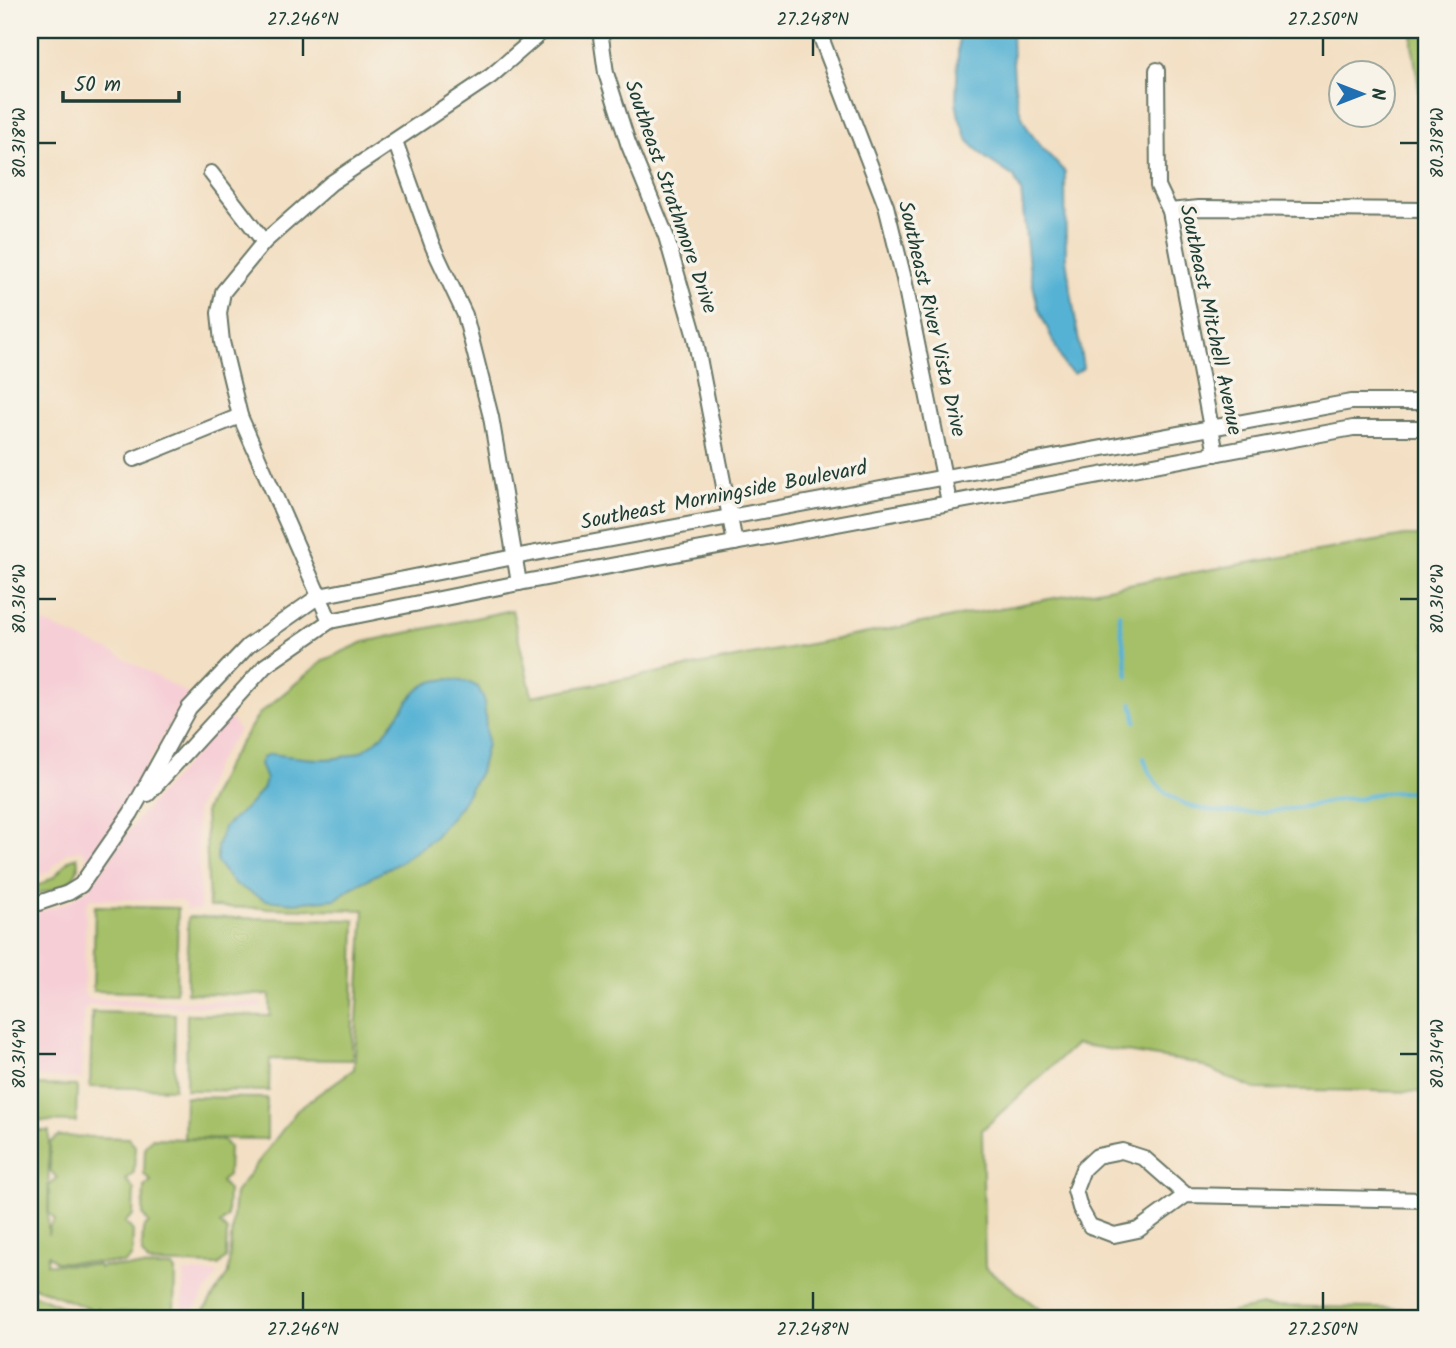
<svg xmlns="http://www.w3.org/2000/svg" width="1456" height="1348" viewBox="0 0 1456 1348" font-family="Kalam,sans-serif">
	<rect width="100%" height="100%" fill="#f7f3e8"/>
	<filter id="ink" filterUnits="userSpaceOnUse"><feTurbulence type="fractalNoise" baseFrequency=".0143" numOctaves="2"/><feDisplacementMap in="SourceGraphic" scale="14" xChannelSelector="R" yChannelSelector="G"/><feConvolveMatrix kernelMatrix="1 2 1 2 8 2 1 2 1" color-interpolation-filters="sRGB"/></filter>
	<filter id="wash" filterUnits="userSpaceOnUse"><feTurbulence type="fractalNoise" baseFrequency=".00686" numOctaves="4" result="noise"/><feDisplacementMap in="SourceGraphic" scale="28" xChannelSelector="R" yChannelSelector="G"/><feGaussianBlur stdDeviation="1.57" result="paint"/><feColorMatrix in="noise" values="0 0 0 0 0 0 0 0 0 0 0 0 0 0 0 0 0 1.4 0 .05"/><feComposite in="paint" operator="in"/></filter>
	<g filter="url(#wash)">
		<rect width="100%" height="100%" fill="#f3dfc3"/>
		<!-- built -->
		<g fill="#f6cfd6">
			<path d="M 30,617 L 115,653 L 190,695 L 181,704 L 123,809 L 88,863 L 85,853 L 81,850 L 67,852 L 49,871 L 30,881 Z"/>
			<path d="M 229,717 L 239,730 L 216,764 L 196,811 L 201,910 L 187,910 L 185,904 L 178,900 L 90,899 L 86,906 L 84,991 L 85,996 L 92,999 L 262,1002 L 261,1008 L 187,1006 L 181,1008 L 176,1006 L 89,1005 L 83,1012 L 82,1079 L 30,1077 L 30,1015 L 34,1006 L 34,994 L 30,965 L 30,915 L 71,901 L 88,889 L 138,818 Z"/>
			<path d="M 184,1272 L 218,1273 L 189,1318 L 177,1318 L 182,1313 Z"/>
		</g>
		<!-- green -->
		<g fill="#a5c067" stroke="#627e4e" stroke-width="2">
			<path d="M 1413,30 L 1426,30 L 1426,106 L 1421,101 L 1412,44 Z"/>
			<path d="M 1405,536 L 1426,536 L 1426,1092 L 1255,1089 L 1195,1063 L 1076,1044 L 982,1130 L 985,1267 L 1051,1318 L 199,1318 L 228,1274 L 235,1193 L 299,1108 L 354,1069 L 364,910 L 209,907 L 205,811 L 225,767 L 259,714 L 324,660 L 364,642 L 512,610 L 532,696 L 1161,578 Z"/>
			<path d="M 77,857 C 84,885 50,891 30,895 L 30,890 L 55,876 L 69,860 Z"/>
			<path d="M 95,906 L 178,908 L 176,993 L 93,991 Z"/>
			<path d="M 188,917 L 355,920 L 352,1060 L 270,1059 L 269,1091 L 186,1090 L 187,1014 L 270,1016 L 270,995 L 187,993 Z"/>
			<path d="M 92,1012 L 175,1014 L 174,1089 L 90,1087 Z"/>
			<path d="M 30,1085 L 77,1086 L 76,1122 L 30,1121 Z"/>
			<path d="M 185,1097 L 267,1098 L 267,1139 L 184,1138 Z"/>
			<path d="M 30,1131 L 49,1131 L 48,1235 L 49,1228 L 55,1220 L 49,1213 L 49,1186 L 57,1178 L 50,1170 L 50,1143 L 58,1136 L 128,1138 L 135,1146 L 134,1172 L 126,1180 L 134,1189 L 133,1215 L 125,1222 L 133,1231 L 132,1256 L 125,1263 L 56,1262 L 48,1255 L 47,1264 L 98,1265 L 99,1268 L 102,1266 L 172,1267 L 175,1271 L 174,1310 L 170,1314 L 101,1312 L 98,1308 L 97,1312 L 30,1285 Z"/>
			<path d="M 152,1138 L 223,1140 L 229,1147 L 228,1175 L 221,1182 L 228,1190 L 227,1217 L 220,1224 L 227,1231 L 226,1258 L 219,1265 L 149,1263 L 142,1254 L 143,1229 L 149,1223 L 143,1216 L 144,1187 L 151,1181 L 144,1174 L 145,1146 Z"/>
			<path d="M 30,1293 L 37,1296 L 89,1318 L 30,1318 Z"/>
			<path d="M 1263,1306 L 1426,1309 L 1426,1318 L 1202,1318 Z"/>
		</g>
		<!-- water -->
		<g fill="#57b2d4" stroke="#3b7884" stroke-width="2">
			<path d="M 959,30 L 1012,30 C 1013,57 1012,90 1022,116 C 1030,138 1049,155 1065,172 L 1066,259 L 1083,368 L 1074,374 L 1065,367 L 1038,308 L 1029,266 L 1021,191 L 1014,177 L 987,159 L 968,141 L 959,117 L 956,102 Z"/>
			<path d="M 448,679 L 468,682 L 478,687 L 484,699 L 487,744 L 480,772 L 460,806 L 433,839 L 399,863 L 351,888 L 336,899 L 294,903 L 265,900 L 234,884 L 217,862 L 217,847 L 224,827 L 250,804 L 264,786 L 266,780 L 260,764 L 263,757 L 270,754 C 299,757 328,764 357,753 C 395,738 403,691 432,682 C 436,680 443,680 448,679 Z"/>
		</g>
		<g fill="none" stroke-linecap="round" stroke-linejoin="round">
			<!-- stream -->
			<g stroke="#57b2d4" stroke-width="4.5">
				<path d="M 1119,614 L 1128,676"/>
				<path d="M 1132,703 L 1136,721"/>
				<path d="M 1144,758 C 1165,837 1285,811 1343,799 C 1349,798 1354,799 1359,799 C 1365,798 1369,795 1374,794 C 1390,792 1407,792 1422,791"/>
			</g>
		</g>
	</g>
	<g filter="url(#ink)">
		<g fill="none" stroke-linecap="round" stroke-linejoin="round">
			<defs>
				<g id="minor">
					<path d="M 600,30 L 606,73 L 628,143 L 666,236 L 695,337 L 735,543"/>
					<path d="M 821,30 L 822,40 L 886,206 L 904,279 L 949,502"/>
					<path d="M 1157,70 L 1158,186 L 1170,211 L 1216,454"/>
					<path d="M 395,141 L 433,247 L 465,315 L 491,417 L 519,583"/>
					<path d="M 211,173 L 264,242"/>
					<path d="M 1170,211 L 1199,208 L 1426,210"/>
					<path d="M 134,459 L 240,416"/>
					<path d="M 330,621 L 240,416 L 222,342 L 219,313 L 223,292 L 264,242 L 331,183 L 491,76 L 544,30"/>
					<path d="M 148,794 L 265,666 L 330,621 L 519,583 L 1353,428 L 1426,428"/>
					<path d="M 30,906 L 68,893 L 81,885 L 131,813 L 189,708 L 248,646 L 319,596 L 514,557 L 1351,402 L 1426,402"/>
					<path d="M 1186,1195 L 1144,1158 L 1122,1151 L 1097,1156 L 1083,1169 L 1075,1190 L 1080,1208 L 1090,1226 L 1114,1235 L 1138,1230 L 1186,1195 L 1426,1200"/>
				</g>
			</defs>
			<!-- minor casing -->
			<use href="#minor" stroke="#697666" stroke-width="18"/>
			<!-- minor -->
			<use href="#minor" stroke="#fff" stroke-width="14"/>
		</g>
	</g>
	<!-- ticks -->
	<path fill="none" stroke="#1f3d34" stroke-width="2.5" d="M 303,38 L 303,56M 813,38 L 813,56M 1323,38 L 1323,56M 38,143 L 56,143M 1400,143 L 1418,143M 38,599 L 56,599M 1400,599 L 1418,599M 38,1054 L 56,1054M 1400,1054 L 1418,1054M 303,1292 L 303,1310M 813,1292 L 813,1310M 1323,1292 L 1323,1310"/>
	<g text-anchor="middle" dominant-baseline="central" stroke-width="7" stroke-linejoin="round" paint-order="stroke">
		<!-- street labels -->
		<g font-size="21" fill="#1f3d34" stroke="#f7f3e8">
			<text transform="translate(670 197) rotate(71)">Southeast Strathmore Drive</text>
			<text transform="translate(931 319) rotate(77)">Southeast River Vista Drive</text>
			<text transform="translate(1210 320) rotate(78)">Southeast Mitchell Avenue</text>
			<text transform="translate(724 496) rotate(-11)">Southeast Morningside Boulevard</text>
		</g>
	</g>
	<!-- margin -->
	<rect width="1456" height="1348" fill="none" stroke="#f7f3e8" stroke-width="77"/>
	<!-- north arrow -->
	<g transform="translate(1362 94) rotate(90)"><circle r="33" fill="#f7f3e8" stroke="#a1aaa0" stroke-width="2"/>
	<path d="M0-5L12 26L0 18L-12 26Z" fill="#1f6fb2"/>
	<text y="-10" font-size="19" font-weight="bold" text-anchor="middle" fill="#1f3d34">N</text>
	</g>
	<!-- scale -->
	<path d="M63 91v10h116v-10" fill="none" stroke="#1f3d34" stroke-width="3.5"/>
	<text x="74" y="91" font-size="21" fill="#1f3d34" stroke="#f7f3e8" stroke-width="5" paint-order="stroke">50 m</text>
	<rect x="38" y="38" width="1380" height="1272" fill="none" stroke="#1f3d34" stroke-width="2.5"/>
	<g font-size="18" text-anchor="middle" fill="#1f3d34">
		<text x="303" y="25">27.246°N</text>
		<text x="813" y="25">27.248°N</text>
		<text x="1323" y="25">27.250°N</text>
		<text transform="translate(1437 143) rotate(-90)" y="6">80.318°W</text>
		<text transform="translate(19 143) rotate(-90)" y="6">80.318°W</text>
		<text transform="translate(1437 599) rotate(-90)" y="6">80.316°W</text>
		<text transform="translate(19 599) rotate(-90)" y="6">80.316°W</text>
		<text transform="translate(1437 1054) rotate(-90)" y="6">80.314°W</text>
		<text transform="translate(19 1054) rotate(-90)" y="6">80.314°W</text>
		<text x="303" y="1335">27.246°N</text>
		<text x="813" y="1335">27.248°N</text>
		<text x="1323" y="1335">27.250°N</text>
	</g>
</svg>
